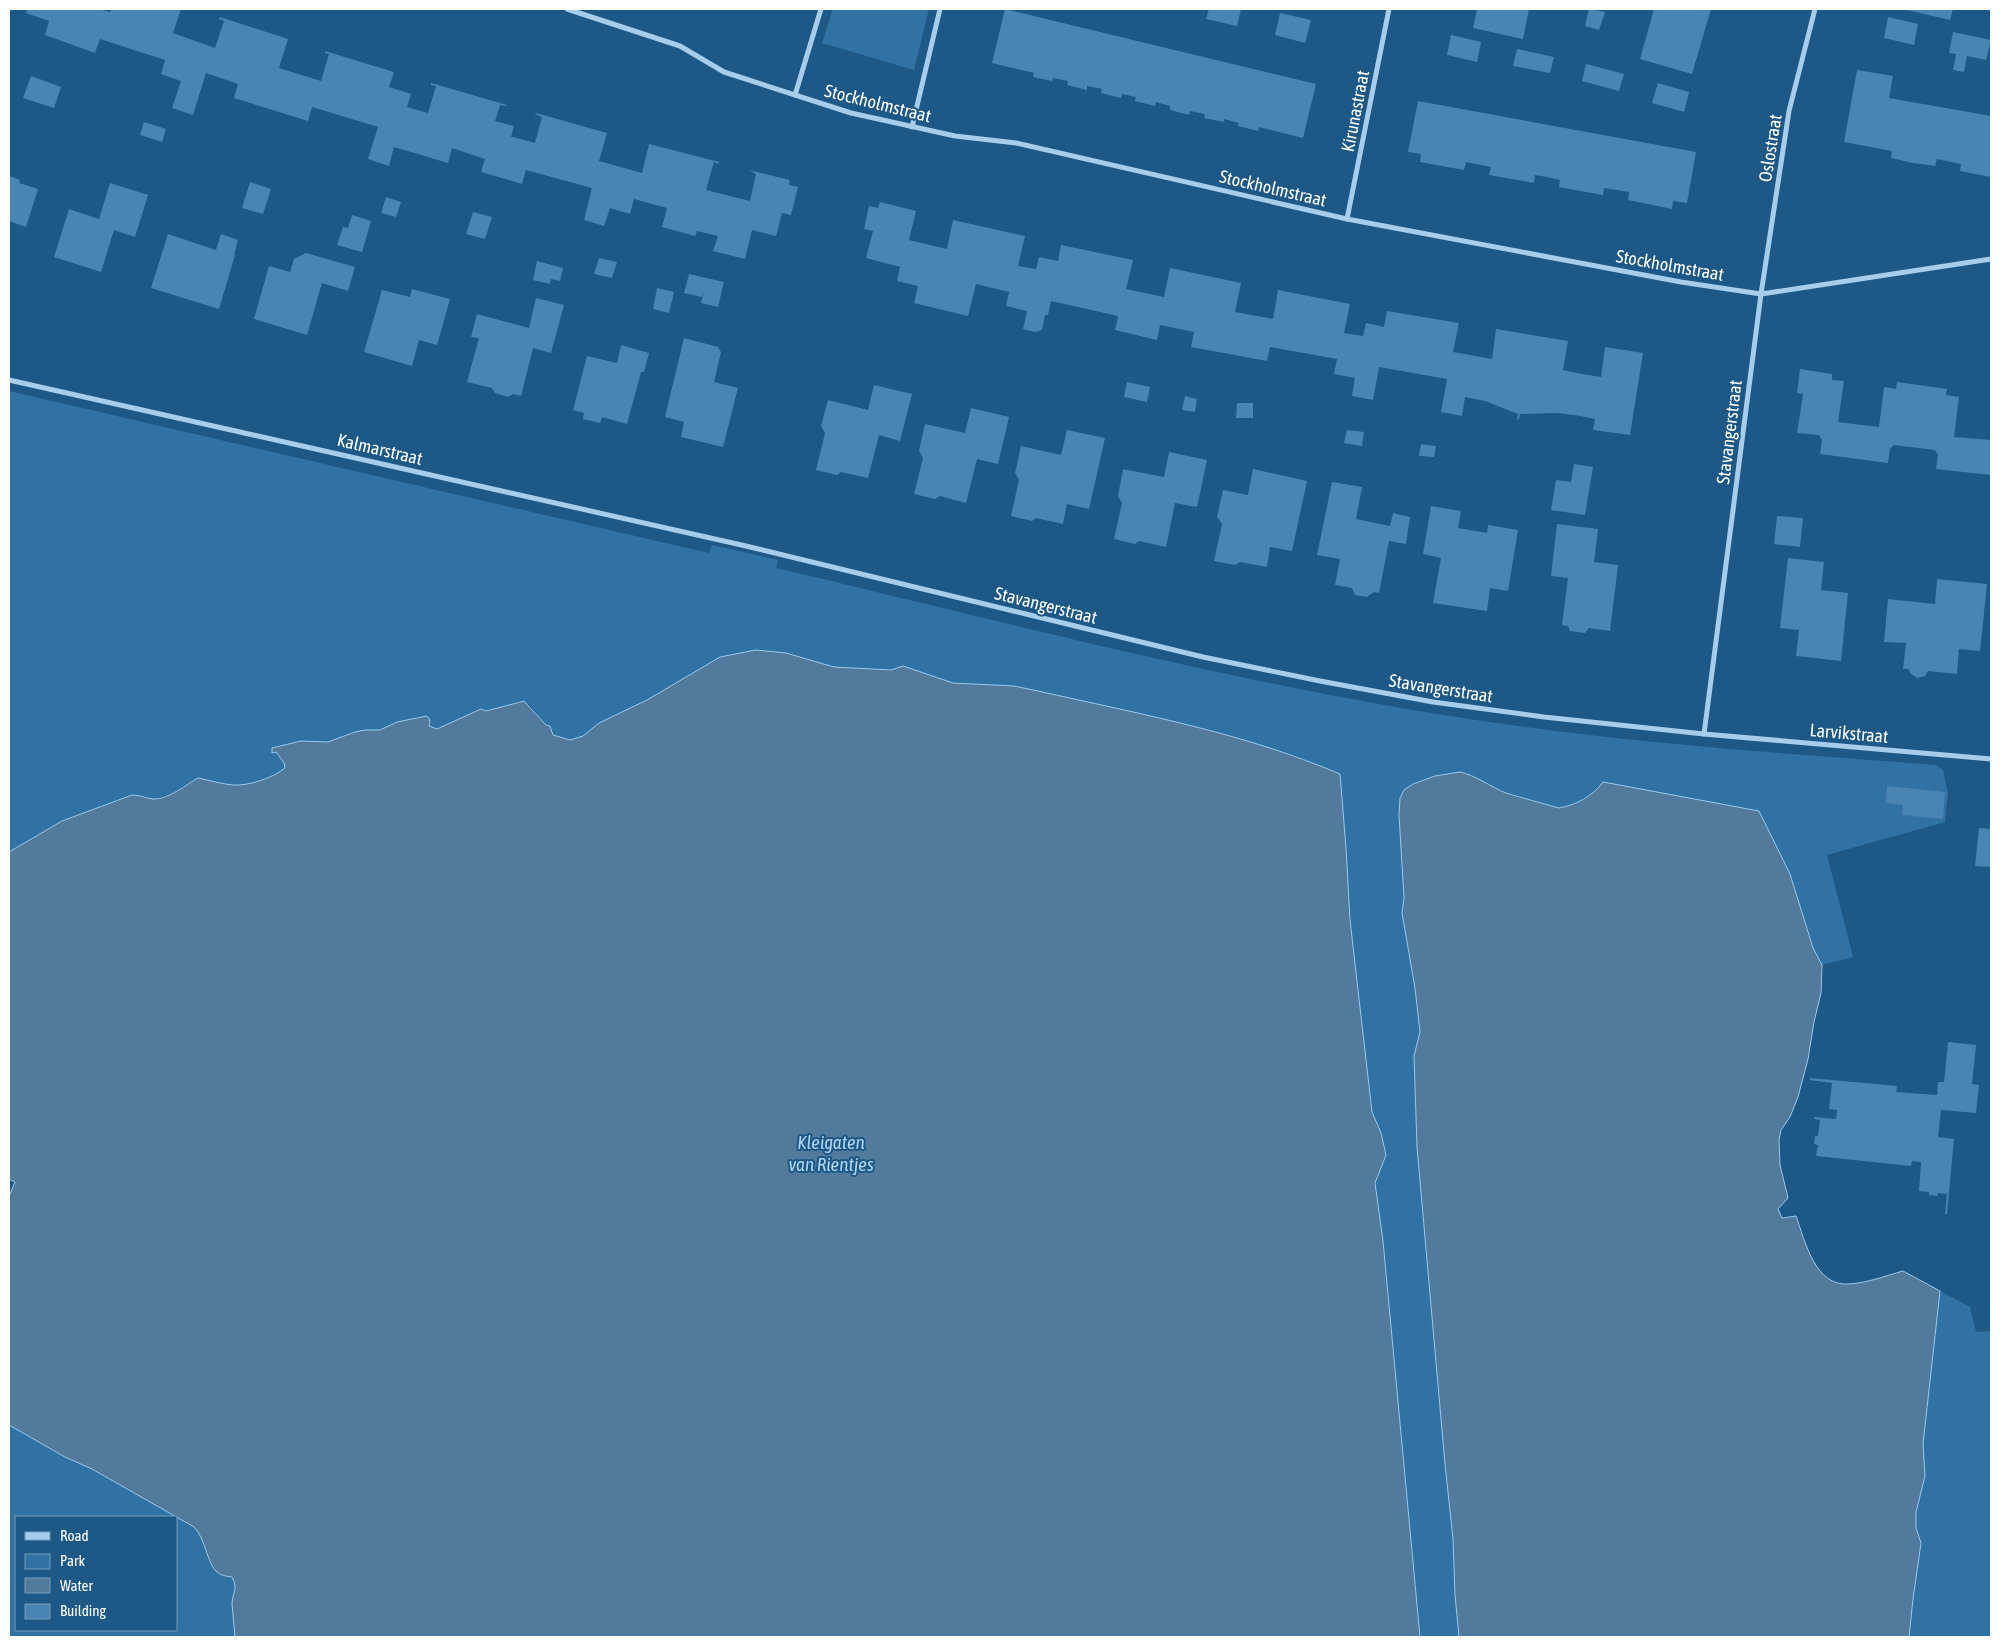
<svg xmlns="http://www.w3.org/2000/svg" width="2000" height="1646" viewBox="0 0 2000 1646" font-family="'Asap Condensed',sans-serif">
	<rect width="100%" height="100%" fill="#1d5887"/>
	<!-- green -->
	<g fill="#3172a5" fill-rule="evenodd">
		<path d="M 833,9 L 929,9 L 914,70 L 822,43 Z"/>
		<path d="M 9,391 L 709,553 L 712,545 L 778,560 L 776,568 C 1019,625 1263,691 1511,725 C 1652,745 1794,754 1936,765 L 1943,770 L 1948,793 L 1945,822 L 1827,855 L 1853,957 L 1822,965 L 1813,949 L 1603,782 C 1592,796 1576,805 1559,808 L 1505,792 L 1473,778 L 1467,773 L 1460,772 L 1435,776 L 1413,784 L 1399,815 L 1404,898 L 1402,913 L 1415,988 L 1420,1033 L 1414,1057 L 1417,1147 L 1445,1464 L 1453,1539 L 1455,1595 L 1459,1637 L 1420,1637 L 1383,1241 L 1375,1183 L 1386,1155 L 1381,1133 L 1372,1112 L 1350,920 L 1346,848 L 1340,774 L 1297,756 L 1225,735 L 1124,710 L 1014,686 L 953,683 L 903,666 L 891,670 L 852,669 L 834,667 L 810,661 L 647,700 L 599,723 L 583,736 L 570,740 L 553,735 L 550,726 L 546,726 L 529,704 L 520,701 L 486,711 L 481,709 L 437,729 C 429,728 428,724 427,716 L 397,722 L 380,730 L 365,730 L 355,732 L 328,742 L 301,741 L 276,752 L 284,763 L 285,768 C 273,778 249,786 233,785 C 221,784 209,780 198,778 L 170,794 L 154,799 L 141,795 L 62,821 L 9,852 Z"/>
		<path d="M 1940,1291 L 1970,1307 L 1976,1332 L 1991,1331 L 1991,1637 L 1909,1637 L 1913,1599 L 1921,1543 L 1916,1528 L 1916,1512 L 1925,1476 L 1923,1444 Z"/>
		<path d="M 9,1425 L 65,1457 L 92,1469 L 194,1527 C 206,1539 207,1564 217,1572 C 221,1576 227,1576 232,1577 C 239,1590 232,1592 232,1604 C 233,1615 234,1626 235,1637 L 9,1637 ZM 16,1517 L 176,1517 L 176,1630 L 16,1630 Z"/>
	</g>
	<!-- water -->
	<g fill="#517a9c" stroke="#9acaed">
		<path d="M 756,650 L 786,653 L 834,667 L 891,670 L 903,666 L 953,683 L 1014,686 L 1038,691 C 1140,714 1244,733 1340,774 L 1346,848 L 1350,920 L 1372,1112 L 1381,1133 L 1386,1155 L 1375,1183 L 1383,1241 L 1420,1637 L 235,1637 C 234,1626 233,1615 232,1604 C 232,1592 239,1590 232,1577 C 227,1576 221,1576 217,1572 C 207,1564 206,1539 194,1527 L 92,1469 L 65,1457 L 9,1425 L 9,1196 L 15,1182 L 9,1179 L 9,852 L 62,821 L 132,795 C 140,795 146,798 153,799 C 167,800 186,785 198,778 C 209,780 221,784 233,785 C 249,786 273,778 285,768 L 284,763 L 276,752 L 272,753 L 272,748 L 301,741 L 328,742 L 355,732 L 365,730 L 380,730 L 397,722 L 427,716 L 430,720 L 429,726 L 437,729 L 481,709 L 486,711 L 524,701 L 546,725 L 550,726 L 553,735 L 570,740 L 583,736 L 599,723 L 647,700 L 720,657 Z"/>
		<path d="M 1460,772 C 1475,775 1491,787 1506,793 C 1523,798 1541,803 1559,808 C 1576,805 1593,796 1603,782 L 1759,811 L 1790,874 L 1813,948 L 1822,965 L 1821,993 L 1814,1022 L 1808,1059 L 1798,1097 L 1790,1117 L 1781,1130 L 1779,1140 L 1780,1165 L 1788,1198 L 1778,1209 L 1782,1218 L 1796,1216 C 1805,1241 1815,1287 1849,1284 C 1867,1283 1885,1276 1903,1271 L 1940,1291 L 1923,1444 L 1925,1476 L 1916,1512 L 1916,1528 L 1921,1543 L 1913,1599 L 1909,1637 L 1459,1637 L 1455,1595 L 1453,1539 L 1445,1464 L 1417,1147 L 1414,1056 L 1420,1032 L 1415,988 L 1402,913 L 1404,898 L 1399,815 L 1400,798 L 1404,790 L 1413,784 L 1435,776 Z"/>
	</g>
	<!-- building -->
	<g fill="#4a84b2">
		<path d="M 27,9 L 99,9 L 110,12 L 111,9 L 181,9 L 173,33 L 215,48 L 224,21 L 219,19 L 220,17 L 288,39 L 279,68 L 321,81 L 329,54 L 325,53 L 325,51 L 394,72 L 389,87 L 411,94 L 407,107 L 428,113 L 436,86 L 431,85 L 431,83 L 507,105 L 506,106 L 500,105 L 495,121 L 514,126 L 511,137 L 513,137 L 535,143 L 542,117 L 535,114 L 536,113 L 607,133 L 599,161 L 642,173 L 649,144 L 719,162 L 718,164 L 714,162 L 706,190 L 750,201 L 756,174 L 749,170 L 790,180 L 789,185 L 798,187 L 791,215 L 782,213 L 776,236 L 752,230 L 745,259 L 713,251 L 718,236 L 697,231 L 695,236 L 662,227 L 667,208 L 634,199 L 630,214 L 610,208 L 604,226 L 584,220 L 592,188 L 526,170 L 522,184 L 502,178 L 481,172 L 485,159 L 452,148 L 448,163 L 394,147 L 389,166 L 368,159 L 378,127 L 312,107 L 308,121 L 234,98 L 238,84 L 206,73 L 193,115 L 172,108 L 181,81 L 161,74 L 165,60 L 100,39 L 95,53 L 45,35 L 49,21 L 26,13 Z"/>
		<path d="M 1005,9 L 1316,84 L 1303,138 L 1259,127 L 1258,131 L 1238,126 L 1239,123 L 1224,119 L 1224,122 L 1204,118 L 1205,114 L 1190,111 L 1189,115 L 1170,110 L 1170,106 L 1156,102 L 1155,106 L 1135,101 L 1136,97 L 1122,94 L 1121,98 L 1101,93 L 1102,89 L 1087,86 L 1087,90 L 1067,85 L 1068,81 L 1053,78 L 1052,81 L 1033,77 L 1034,73 L 992,63 Z"/>
		<path d="M 1209,9 L 1241,9 L 1237,26 L 1206,19 Z"/>
		<path d="M 1477,9 L 1529,9 L 1523,39 L 1473,28 Z"/>
		<path d="M 1589,9 L 1605,12 L 1599,30 L 1585,26 Z"/>
		<path d="M 1654,9 L 1711,9 L 1692,74 L 1640,59 Z"/>
		<path d="M 1903,9 L 1953,9 L 1950,20 Z"/>
		<path d="M 1280,13 L 1311,20 L 1305,43 L 1275,35 Z"/>
		<path d="M 1888,17 L 1918,24 L 1914,45 L 1884,38 Z"/>
		<path d="M 1953,32 L 1991,40 L 1986,60 L 1967,56 L 1964,72 L 1953,70 L 1956,54 L 1949,53 Z"/>
		<path d="M 1451,35 L 1481,42 L 1477,62 L 1447,55 Z"/>
		<path d="M 1517,49 L 1554,57 L 1550,73 L 1513,66 Z"/>
		<path d="M 1586,64 L 1624,74 L 1619,91 L 1582,81 Z"/>
		<path d="M 1857,70 L 1893,76 L 1889,98 L 1991,116 L 1991,177 L 1960,171 L 1961,164 L 1937,159 L 1935,166 L 1913,163 L 1891,158 L 1892,151 L 1844,142 Z"/>
		<path d="M 31,76 L 61,87 L 54,108 L 23,98 Z"/>
		<path d="M 1658,83 L 1689,92 L 1684,112 L 1652,103 Z"/>
		<path d="M 1418,101 L 1696,152 L 1687,203 L 1673,201 L 1672,209 L 1628,200 L 1629,192 L 1604,188 L 1603,195 L 1559,187 L 1560,180 L 1547,177 L 1535,175 L 1534,183 L 1489,175 L 1491,167 L 1466,162 L 1464,170 L 1420,162 L 1421,154 L 1408,152 Z"/>
		<path d="M 144,122 L 166,129 L 162,142 L 140,135 Z"/>
		<path d="M 9,176 L 20,180 L 19,183 L 38,189 L 26,227 L 9,221 Z"/>
		<path d="M 250,182 L 271,189 L 263,214 L 242,208 Z"/>
		<path d="M 110,183 L 148,195 L 135,237 L 114,230 L 101,272 L 54,257 L 69,209 L 99,219 Z"/>
		<path d="M 386,197 L 401,202 L 396,217 L 381,213 Z"/>
		<path d="M 880,202 L 916,211 L 909,240 L 947,249 L 953,220 L 1025,236 L 1018,266 L 1036,269 L 1039,257 L 1058,261 L 1061,245 L 1133,260 L 1126,289 L 1164,297 L 1170,268 L 1241,283 L 1235,312 L 1273,319 L 1278,290 L 1350,304 L 1344,333 L 1363,336 L 1366,323 L 1384,327 L 1387,311 L 1459,323 L 1453,352 L 1492,359 L 1496,329 L 1568,341 L 1563,370 L 1582,374 L 1601,377 L 1605,347 L 1643,353 L 1630,435 L 1593,430 L 1595,419 L 1575,415 L 1556,413 L 1520,414 L 1519,419 L 1517,420 L 1518,414 L 1485,401 L 1465,397 L 1462,416 L 1441,412 L 1447,379 L 1379,367 L 1373,400 L 1352,396 L 1355,378 L 1334,374 L 1337,359 L 1270,347 L 1267,361 L 1191,347 L 1194,332 L 1160,325 L 1157,340 L 1115,330 L 1118,316 L 1051,301 L 1048,315 L 1045,315 L 1042,330 L 1035,332 L 1023,329 L 1027,311 L 1006,306 L 1009,292 L 976,284 L 968,316 L 914,303 L 918,286 L 897,281 L 900,267 L 866,258 L 873,231 L 864,229 L 869,206 L 878,208 Z"/>
		<path d="M 473,212 L 492,217 L 485,239 L 466,234 Z"/>
		<path d="M 352,215 L 371,221 L 362,252 L 337,245 L 343,227 L 348,228 Z"/>
		<path d="M 168,234 L 216,250 L 221,234 L 238,240 L 234,255 L 235,255 L 219,309 L 151,288 Z"/>
		<path d="M 306,253 L 355,267 L 348,291 L 322,283 L 307,335 L 254,319 L 269,266 L 290,272 L 294,259 Z"/>
		<path d="M 599,258 L 617,262 L 612,278 L 594,274 Z"/>
		<path d="M 537,261 L 563,268 L 560,281 L 551,279 L 550,284 L 533,280 Z"/>
		<path d="M 689,274 L 724,282 L 718,307 L 701,303 L 705,288 L 702,297 L 684,293 Z"/>
		<path d="M 657,288 L 674,292 L 669,313 L 653,309 Z"/>
		<path d="M 412,289 L 450,299 L 437,345 L 419,340 L 412,366 L 364,352 L 382,290 L 410,297 Z"/>
		<path d="M 536,298 L 564,305 L 551,353 L 533,348 L 521,396 L 513,394 L 508,397 L 495,393 L 492,388 L 467,382 L 479,338 L 471,337 L 477,314 L 529,328 Z"/>
		<path d="M 684,338 L 718,347 L 721,352 L 714,382 L 738,388 L 723,447 L 681,437 L 684,422 L 665,417 Z"/>
		<path d="M 621,345 L 649,353 L 644,372 L 641,372 L 627,424 L 602,417 L 600,423 L 583,419 L 584,413 L 573,410 L 587,356 L 617,363 Z"/>
		<path d="M 1800,369 L 1832,374 L 1832,380 L 1844,381 L 1838,422 L 1879,427 L 1884,387 L 1896,389 L 1897,382 L 1947,389 L 1946,395 L 1959,397 L 1954,437 L 1991,440 L 1991,475 L 1936,469 L 1938,455 L 1935,450 L 1894,445 L 1890,449 L 1888,463 L 1820,454 L 1822,440 L 1819,435 L 1797,433 L 1803,394 L 1797,393 Z"/>
		<path d="M 1127,382 L 1150,387 L 1147,402 L 1124,397 Z"/>
		<path d="M 874,385 L 912,394 L 900,441 L 879,435 L 868,478 L 841,472 L 837,475 L 816,470 L 825,433 L 821,426 L 828,400 L 868,410 Z"/>
		<path d="M 1185,396 L 1197,399 L 1195,412 L 1182,410 Z"/>
		<path d="M 1237,403 L 1253,403 L 1253,418 L 1236,418 Z"/>
		<path d="M 971,408 L 1009,417 L 998,464 L 977,459 L 966,503 L 940,496 L 935,499 L 914,494 L 923,458 L 919,451 L 925,424 L 965,433 Z"/>
		<path d="M 1067,430 L 1105,438 L 1089,509 L 1067,504 L 1063,524 L 1036,518 L 1032,521 L 1011,516 L 1019,480 L 1015,473 L 1021,446 L 1061,455 Z"/>
		<path d="M 1347,430 L 1364,432 L 1362,446 L 1344,443 Z"/>
		<path d="M 1421,444 L 1436,446 L 1434,457 L 1419,456 Z"/>
		<path d="M 1169,452 L 1207,460 L 1197,507 L 1175,503 L 1166,547 L 1139,541 L 1135,544 L 1114,539 L 1122,503 L 1118,496 L 1123,469 L 1164,477 Z"/>
		<path d="M 1574,464 L 1593,467 L 1585,515 L 1551,510 L 1556,480 L 1571,482 Z"/>
		<path d="M 1253,469 L 1307,481 L 1292,551 L 1270,547 L 1267,567 L 1240,562 L 1235,565 L 1214,561 L 1222,524 L 1217,517 L 1223,490 L 1248,495 Z"/>
		<path d="M 1332,482 L 1362,487 L 1356,519 L 1390,526 L 1393,513 L 1410,517 L 1406,544 L 1389,541 L 1379,593 L 1374,592 L 1367,597 L 1355,595 L 1352,588 L 1335,585 L 1340,559 L 1317,555 Z"/>
		<path d="M 1431,506 L 1461,511 L 1458,528 L 1487,533 L 1488,525 L 1518,530 L 1508,591 L 1490,588 L 1487,611 L 1433,603 L 1441,558 L 1423,554 Z"/>
		<path d="M 1777,516 L 1803,518 L 1800,547 L 1774,544 Z"/>
		<path d="M 1557,524 L 1598,529 L 1594,562 L 1618,565 L 1610,631 L 1589,628 L 1585,633 L 1570,631 L 1568,626 L 1562,625 L 1568,578 L 1551,576 Z"/>
		<path d="M 1788,558 L 1824,562 L 1821,590 L 1848,593 L 1841,661 L 1796,656 L 1799,630 L 1780,628 Z"/>
		<path d="M 1937,579 L 1987,584 L 1980,651 L 1959,649 L 1957,674 L 1928,671 L 1925,676 L 1917,678 L 1910,673 L 1909,669 L 1903,669 L 1906,643 L 1884,642 L 1888,599 L 1935,604 Z"/>
		<path d="M 1887,786 L 1945,792 L 1943,819 L 1902,815 L 1903,805 L 1886,803 Z"/>
		<path d="M 1979,828 L 1991,829 L 1991,867 L 1975,866 Z"/>
		<path d="M 1948,1042 L 1976,1045 L 1972,1084 L 1979,1085 L 1976,1113 L 1941,1110 L 1938,1137 L 1954,1139 L 1947,1214 L 1945,1214 L 1947,1194 L 1938,1193 L 1937,1196 L 1929,1195 L 1929,1192 L 1919,1191 L 1921,1162 L 1912,1161 L 1911,1166 L 1816,1156 L 1818,1145 L 1814,1144 L 1815,1136 L 1818,1136 L 1820,1120 L 1814,1119 L 1814,1117 L 1836,1119 L 1837,1110 L 1829,1109 L 1832,1083 L 1810,1080 L 1810,1078 L 1897,1086 L 1896,1092 L 1937,1095 L 1938,1082 L 1944,1082 Z"/>
	</g>
	<g fill="none" stroke-linecap="round" stroke-linejoin="round">
		<!-- street -->
		<g stroke="#a6cdeb" stroke-width="5">
			<path d="M 567,9 L 680,46 L 724,72 L 851,113 L 955,136 L 1016,143 L 1347,219 L 1681,282 L 1761,294 L 1991,259"/>
			<path d="M 795,95 L 821,9"/>
			<path d="M 912,127 L 940,9"/>
			<path d="M 1347,219 L 1389,9"/>
			<path d="M 9,380 L 746,546 L 1203,657 L 1320,681 L 1433,702 L 1544,717 L 1704,734 L 1991,759"/>
			<path d="M 1704,734 L 1761,294 L 1789,111 L 1815,9"/>
		</g>
	</g>
	<g text-anchor="middle" dominant-baseline="central" stroke-width="4" stroke-linejoin="round" paint-order="stroke">
		<!-- street labels -->
		<g font-size="18" fill="#fff" stroke="#1d5887">
			<text transform="translate(878 103) rotate(14)">Stockholmstraat</text>
			<text transform="translate(1355 111) rotate(-79)">Kirunastraat</text>
			<text transform="translate(1770 148) rotate(-81)">Oslostraat</text>
			<text transform="translate(1273 188) rotate(13)">Stockholmstraat</text>
			<text transform="translate(1670 265) rotate(10)">Stockholmstraat</text>
			<text transform="translate(1729 432) rotate(-83)">Stavangerstraat</text>
			<text transform="translate(380 449) rotate(13)">Kalmarstraat</text>
			<text transform="translate(1046 605) rotate(14)">Stavangerstraat</text>
			<text transform="translate(1441 688) rotate(9)">Stavangerstraat</text>
			<text transform="translate(1849 733) rotate(5)">Larvikstraat</text>
		</g>
		<!-- water labels -->
		<g font-size="19" font-style="italic" fill="#b2d7f2" stroke="#1d5887">
			<text x="831" y="1142">Kleigaten<tspan x="831" dy="22">van Rientjes</tspan></text>
		</g>
	</g>
	<!-- border -->
	<rect width="2000" height="1646" fill="none" stroke="#ffffff" stroke-width="20"/>
	<!-- legend -->
	<rect x="15" y="1516" width="162" height="115" fill="#1d5887" stroke="#779bb7"/>
	<rect x="25" y="1532" width="25" height="8" fill="#a6cdeb" stroke="#779bb7"/>
	<text x="60" y="1541" font-size="15" fill="#ffffff">Road</text>
	<rect x="25" y="1554" width="25" height="15" fill="#3172a5" stroke="#779bb7"/>
	<text x="60" y="1566" font-size="15" fill="#ffffff">Park</text>
	<rect x="25" y="1578" width="25" height="15" fill="#517a9c" stroke="#779bb7"/>
	<text x="60" y="1591" font-size="15" fill="#ffffff">Water</text>
	<rect x="25" y="1604" width="25" height="15" fill="#4a84b2" stroke="#779bb7"/>
	<text x="60" y="1616" font-size="15" fill="#ffffff">Building</text>
</svg>
